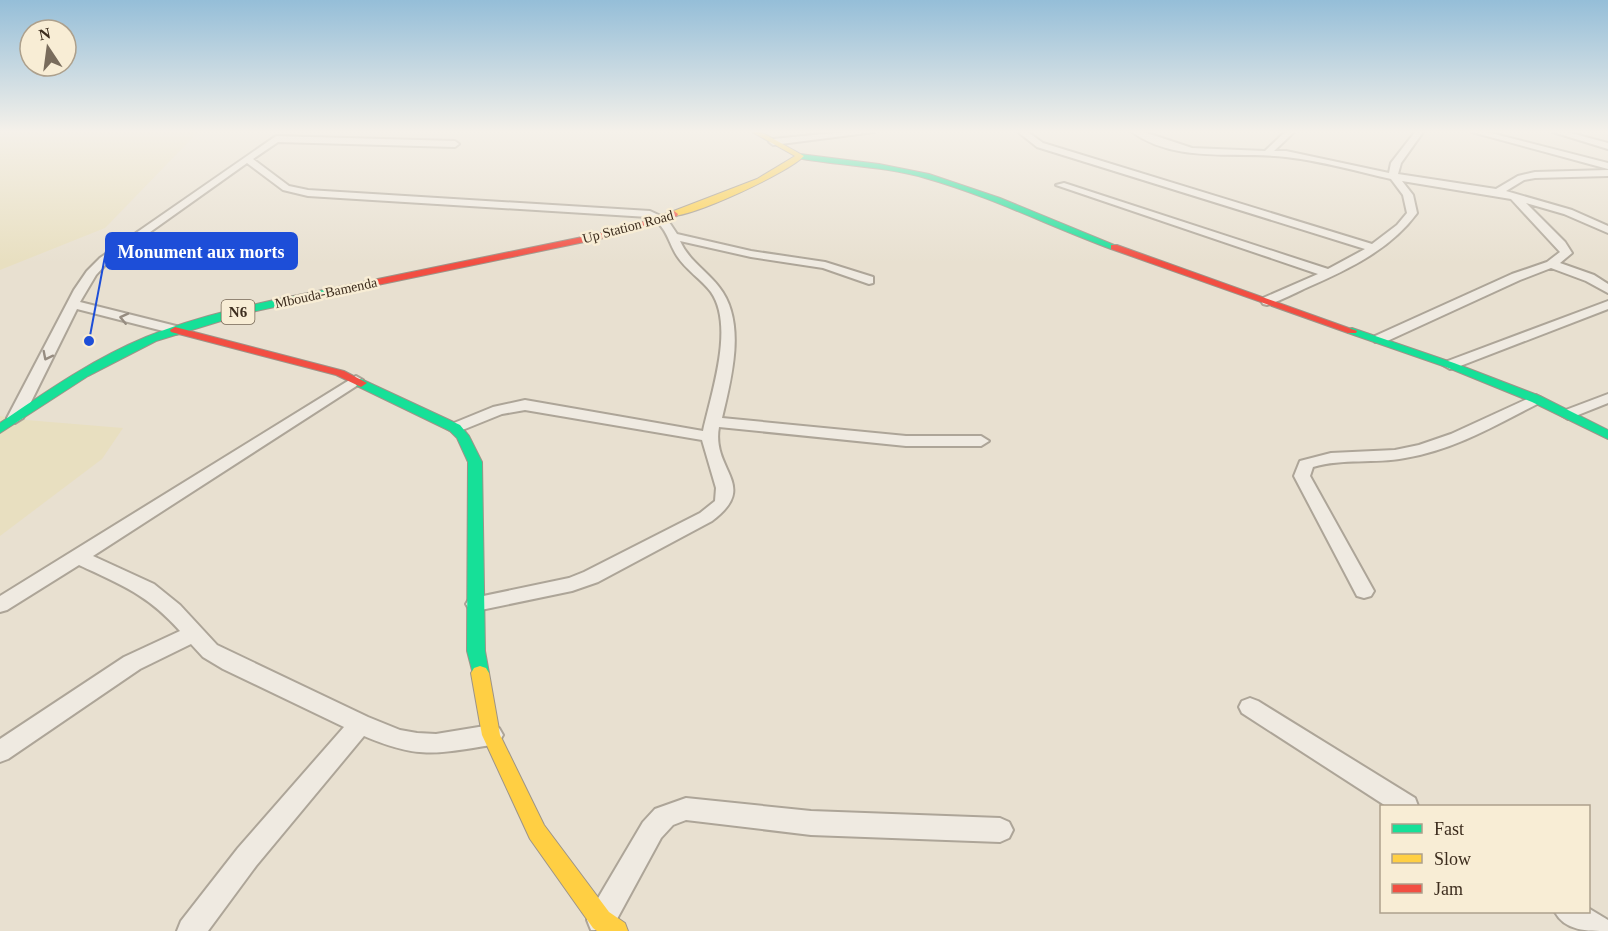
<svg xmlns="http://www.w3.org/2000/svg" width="1608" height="931" viewBox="0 0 1608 931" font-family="'Times New Roman',serif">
	<rect width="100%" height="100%" fill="#e8e0d0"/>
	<!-- farmland -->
	<g fill="#e8dfc0">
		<path d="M 0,132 L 198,132 L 105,228 L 0,270 Z"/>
		<path d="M 0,416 L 14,419 L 123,428 L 102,459 L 0,536 Z"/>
	</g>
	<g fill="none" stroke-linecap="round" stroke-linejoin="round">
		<defs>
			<g id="street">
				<path d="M 844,132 L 874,132 L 773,145 L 769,142 L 773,139 Z"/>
				<path d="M 1018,132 L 1028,132 L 1043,143 L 1372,244 L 1397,225 L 1407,213 L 1403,195 L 1391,179 C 1356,171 1321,161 1286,157 C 1236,151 1176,164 1132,132 L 1144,132 L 1192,148 L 1265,151 L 1285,132 L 1294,132 L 1274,151 L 1286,151 L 1389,173 L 1391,163 L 1415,132 L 1423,132 L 1401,163 L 1398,174 L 1496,189 L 1518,176 L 1535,172 L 1608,170 L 1608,176 L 1535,178 L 1524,180 L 1506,191 L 1572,210 L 1608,226 L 1608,233 L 1564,214 L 1526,203 L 1565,242 L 1572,253 L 1560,263 L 1594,275 L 1608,284 L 1608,293 L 1586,281 L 1551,268 L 1520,280 L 1385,342 L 1375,342 L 1373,339 L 1375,336 L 1512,274 L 1547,262 L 1560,252 L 1511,199 L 1402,181 L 1413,195 L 1417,213 C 1390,250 1347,270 1306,288 C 1293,294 1280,301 1267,305 L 1263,304 L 1261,301 L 1263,298 L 1318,274 L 1056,185 L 1064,183 L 1328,269 L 1365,249 L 1037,147 Z"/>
				<path d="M 1472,132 L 1487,132 L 1608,163 L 1608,169 Z"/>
				<path d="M 1553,132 L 1567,132 L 1608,143 L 1608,149 Z"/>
				<path d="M 276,136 L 455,141 L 459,144 L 455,147 L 278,142 L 253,159 L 289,186 L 308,190 L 650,211 L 667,219 L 677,234 L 751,251 L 825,262 L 873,277 L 873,283 L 869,284 L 823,268 L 751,257 L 680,241 C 689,261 707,271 719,287 C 747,322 731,379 722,418 L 906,436 L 981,436 L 989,441 L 981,446 L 906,446 L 719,427 C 711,471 760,485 712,521 L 598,582 L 572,591 L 476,611 L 469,609 L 466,604 L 469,599 L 569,578 L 584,572 L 700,513 L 715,501 L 716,488 L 702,440 L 525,410 L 502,414 L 455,433 L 447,428 L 449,425 L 493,407 L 525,400 L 703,431 C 711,394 735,326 711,292 C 701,279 686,270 677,256 C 667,240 667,225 648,217 L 308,196 L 283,190 L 247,163 L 108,262 L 96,275 L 80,302 L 180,327 L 182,330 L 180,333 L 175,334 L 77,309 L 23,418 L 15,423 L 10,421 L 7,418 L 74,290 L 87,271 L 100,258 Z"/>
				<path d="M 1608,301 L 1608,309 L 1455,368 L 1450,369 L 1443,365 L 1445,362 Z"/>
				<path d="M 356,376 L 363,380 L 361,383 L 93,556 L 154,584 L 180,605 L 217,645 L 368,717 L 400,730 L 417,733 L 436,734 L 491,725 L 499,728 L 503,735 L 499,742 L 491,745 C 435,754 418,759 364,736 L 256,866 L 208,931 L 177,931 L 181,921 L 238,848 L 344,727 L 223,669 L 203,657 L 191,644 L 140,669 L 8,759 L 0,762 L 0,739 L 124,657 L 180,631 C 148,595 122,585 79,565 L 7,610 L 0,612 L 0,596 Z"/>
				<path d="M 1608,394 L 1608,403 L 1568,419 L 1560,414 L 1563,411 Z"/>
				<path d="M 1536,395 L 1543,399 L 1541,402 C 1498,424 1454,450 1405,458 C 1375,464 1343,458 1313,467 L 1310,476 L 1374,591 L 1371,596 L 1364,598 L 1357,596 L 1294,476 L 1300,461 L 1331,453 L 1395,450 L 1419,445 L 1451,434 Z"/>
				<path d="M 1250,698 L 1258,701 L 1415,798 L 1418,806 L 1386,806 L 1242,713 L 1239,707 L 1242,701 Z"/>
				<path d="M 686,798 L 811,811 L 1000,818 L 1009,822 L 1013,830 L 1009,838 L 1000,842 L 811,835 L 686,820 L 673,825 L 661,838 L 611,930 L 591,930 L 587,920 L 591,910 L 643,822 L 655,809 Z"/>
				<path d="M 1588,908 L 1608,920 L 1608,931 C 1587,931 1565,931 1555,912 L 1588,912 Z"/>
			</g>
			<g id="fast">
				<path d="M 800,154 L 879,164 L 929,174 L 1000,198 L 1119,247 L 1111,249 C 1049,226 989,196 925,178 C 883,166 840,166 797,158 L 797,154 Z"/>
				<path d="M 363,282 L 368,285 L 366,287 L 247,313 L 156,341 L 88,376 L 0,433 L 0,423 C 47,391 93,359 146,337 C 214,309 291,297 363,282 Z"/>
				<path d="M 1352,328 L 1454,363 L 1540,396 L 1608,430 L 1608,439 L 1532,402 L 1446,367 L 1348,333 L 1348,329 Z"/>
				<path d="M 361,379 L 460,425 L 469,436 L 482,462 L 485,651 L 489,673 L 486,678 L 480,680 L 474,678 L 467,651 L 468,462 L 457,438 L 450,431 L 357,386 L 355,383 L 357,380 Z"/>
			</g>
			<g id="slow">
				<path d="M 752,132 L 761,132 L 804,156 C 788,173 692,217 671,216 L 671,212 L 757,179 L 795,156 Z"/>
				<path d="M 480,666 L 486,668 L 489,673 L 500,735 L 544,825 L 609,912 L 625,923 L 628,931 L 597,931 L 593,928 L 530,839 L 482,735 L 471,673 L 474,668 Z"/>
			</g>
			<g id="jam">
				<path d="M 674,211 L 678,214 L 677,216 L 623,234 L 363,288 L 358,285 L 363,282 L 621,229 Z"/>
				<path d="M 1111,245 L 1117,245 L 1357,331 L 1356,333 L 1348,333 L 1111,249 Z"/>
				<path d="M 175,327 L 344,371 L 367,383 L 361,387 L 336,375 L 171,332 L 170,330 Z"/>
			</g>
		</defs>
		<!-- street casing -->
		<use href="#street" stroke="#ada598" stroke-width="4"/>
		<!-- fast casing -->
		<use href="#fast" stroke="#9d9488" stroke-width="2"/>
		<!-- slow casing -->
		<use href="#slow" stroke="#9d9488" stroke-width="2"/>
		<!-- jam casing -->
		<use href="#jam" stroke="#9d9488" stroke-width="2"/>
		<!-- street -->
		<use href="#street" fill="#efeae1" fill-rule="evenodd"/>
		<!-- fast -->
		<use href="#fast" fill="#16e098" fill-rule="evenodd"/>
		<!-- slow -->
		<use href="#slow" fill="#ffcf43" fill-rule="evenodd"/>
		<!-- jam -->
		<use href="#jam" fill="#f24e42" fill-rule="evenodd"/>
	</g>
	<!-- one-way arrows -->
	<defs><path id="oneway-chevron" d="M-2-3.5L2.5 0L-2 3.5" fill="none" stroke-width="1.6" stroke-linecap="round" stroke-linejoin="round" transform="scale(1.5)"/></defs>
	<g stroke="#968c80">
		<use href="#oneway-chevron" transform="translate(124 318) rotate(-167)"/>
		<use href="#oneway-chevron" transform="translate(47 356) rotate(117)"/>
	</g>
	<!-- sky -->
	<linearGradient id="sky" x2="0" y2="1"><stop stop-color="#95bed8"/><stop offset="0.5" stop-color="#f5f1ea"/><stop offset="1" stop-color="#f5f1ea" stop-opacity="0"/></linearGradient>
	<rect width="1608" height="263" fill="url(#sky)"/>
	<g text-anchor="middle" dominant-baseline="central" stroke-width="5" stroke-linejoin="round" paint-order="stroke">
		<!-- far-street labels -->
		<g font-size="14" fill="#3d2d1e" stroke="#f8edd5">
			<text transform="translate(628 227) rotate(-15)">Up Station Road</text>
			<text transform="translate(326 293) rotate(-12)">Mbouda-Bamenda</text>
		</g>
		<!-- shield labels -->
		<rect fill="#f8edd5" stroke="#756755" stroke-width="1.5" x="221.5" y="300" width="33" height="24" rx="4.5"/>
		<g font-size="15" font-weight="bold" fill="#3d2d1e">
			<text x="238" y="312">N6</text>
		</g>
	</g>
	<!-- callouts -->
	<path fill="none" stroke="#1d4ed8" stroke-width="2" d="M89 341L106 251"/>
	<circle fill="#1d4ed8" stroke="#f8edd5" stroke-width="2" cx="89" cy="341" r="6"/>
	<rect fill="#1d4ed8" stroke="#1d4ed8" stroke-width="2" x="106" y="233" width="191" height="36" rx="6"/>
	<g font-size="18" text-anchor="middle" font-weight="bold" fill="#fff">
		<text x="201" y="258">Monument aux morts</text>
	</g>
	<!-- legend -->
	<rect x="1380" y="805" width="210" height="108" fill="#f8edd5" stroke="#ada08c" stroke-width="1.5"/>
	<rect x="1392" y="824" width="30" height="9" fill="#16e098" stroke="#ada08c" stroke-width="1.5"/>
	<text x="1434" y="835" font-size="18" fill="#3d2d1e">Fast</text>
	<rect x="1392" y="854" width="30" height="9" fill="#ffcf43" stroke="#ada08c" stroke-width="1.5"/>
	<text x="1434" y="865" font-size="18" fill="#3d2d1e">Slow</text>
	<rect x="1392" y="884" width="30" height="9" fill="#f24e42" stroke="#ada08c" stroke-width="1.5"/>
	<text x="1434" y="895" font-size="18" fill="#3d2d1e">Jam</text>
	<!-- north arrow -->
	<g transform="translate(48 48) rotate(347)"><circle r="28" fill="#f8edd5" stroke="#ada08c" stroke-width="1.5"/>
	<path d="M0-4.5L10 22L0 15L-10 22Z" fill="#796c5c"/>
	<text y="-9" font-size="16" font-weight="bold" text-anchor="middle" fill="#3d2d1e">N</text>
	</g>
</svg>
